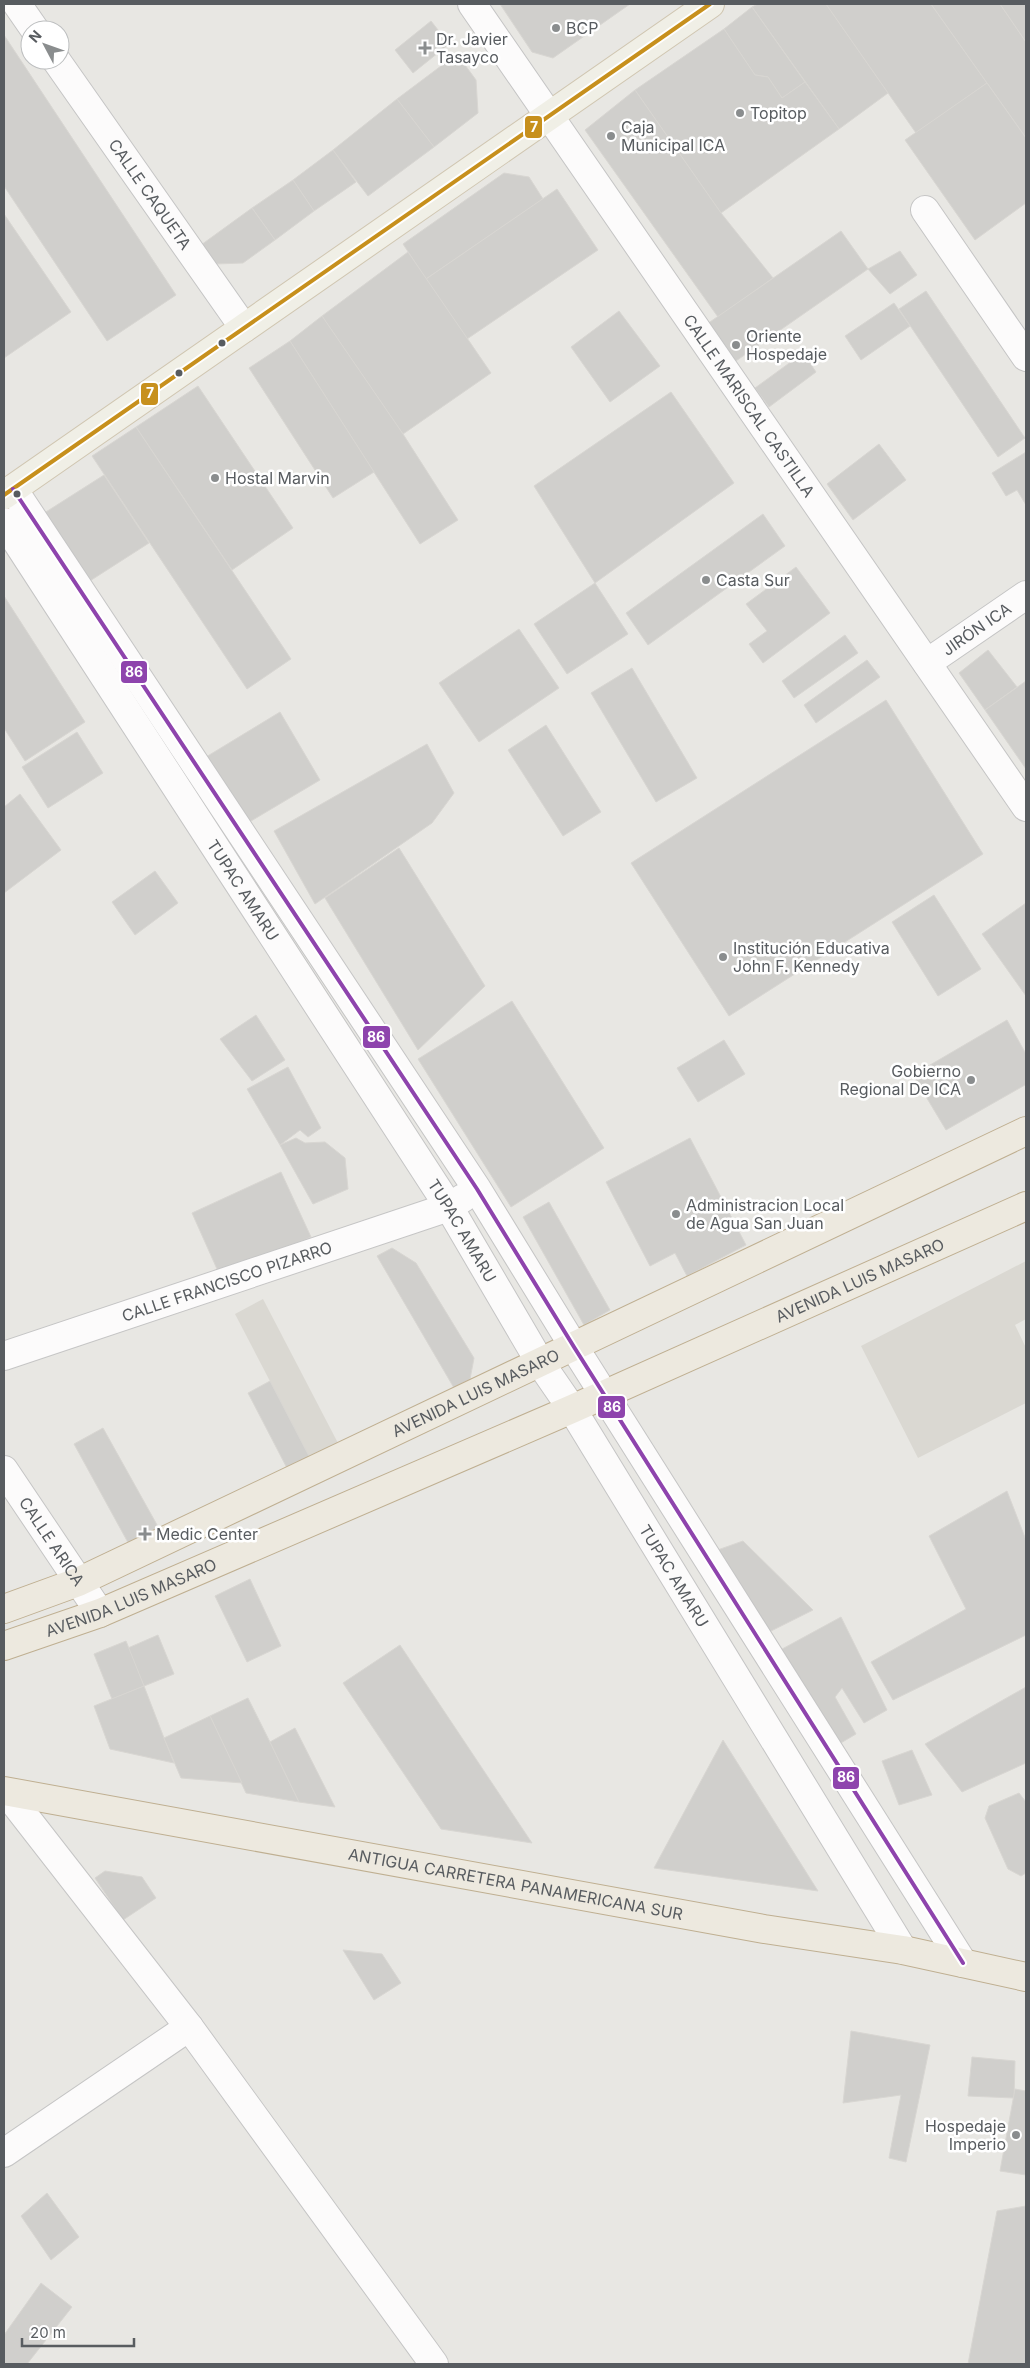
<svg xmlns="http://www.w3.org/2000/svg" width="1030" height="2368" viewBox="0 0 1030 2368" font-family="Inter,sans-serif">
	<rect width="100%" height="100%" fill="#e8e7e3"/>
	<!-- education -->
	<g fill="#dad8d2">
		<path d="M 1026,1261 L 1026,1319 L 1015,1325 L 1026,1348 L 1026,1403 L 918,1458 L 861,1346 Z"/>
		<path d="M 263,1299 L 339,1445 L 311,1460 L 235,1314 Z"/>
	</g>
	<!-- building -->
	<g fill="#d0cfcc" stroke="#d8d6d2">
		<path d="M 500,4 L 630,4 L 553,58 L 532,52 Z"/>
		<path d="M 758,4 L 826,4 L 888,93 L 839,129 L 752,7 Z"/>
		<path d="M 826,4 L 931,4 L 987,83 L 916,133 Z"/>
		<path d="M 931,4 L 1000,4 L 1026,42 L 1026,138 Z"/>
		<path d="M 1000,4 L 1026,4 L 1026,42 Z"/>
		<path d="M 752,7 L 805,82 L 782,98 L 768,77 L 755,75 L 724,29 Z"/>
		<path d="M 431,21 L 449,44 L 413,73 L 395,50 Z"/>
		<path d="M 724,29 L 755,75 L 768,77 L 782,98 L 805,82 L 839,129 L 721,213 L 635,90 Z"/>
		<path d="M 4,35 L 176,295 L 107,341 L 4,186 Z"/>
		<path d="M 457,54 L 476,80 L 478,113 L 434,147 L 397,99 Z"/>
		<path d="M 987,83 L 1026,138 L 1026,203 L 975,240 L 905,140 Z"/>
		<path d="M 635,90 L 721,213 L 773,278 L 718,317 L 585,130 Z"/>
		<path d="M 397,99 L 434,147 L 368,196 L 333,150 Z"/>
		<path d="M 333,150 L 356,182 L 314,211 L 293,180 Z"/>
		<path d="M 504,173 L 529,177 L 543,199 L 426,279 L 403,244 Z"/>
		<path d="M 293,180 L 314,211 L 275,240 L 252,208 Z"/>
		<path d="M 557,189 L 598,250 L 467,339 L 426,279 Z"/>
		<path d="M 252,208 L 275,240 L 243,263 L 215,264 L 201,245 Z"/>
		<path d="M 4,214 L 71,312 L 4,358 Z"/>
		<path d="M 841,231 L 868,269 L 733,363 L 707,324 Z"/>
		<path d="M 900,251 L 917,275 L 890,294 L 868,269 Z"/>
		<path d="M 408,252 L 491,373 L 403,434 L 322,316 Z"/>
		<path d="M 926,291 L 1025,438 L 998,457 L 899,309 Z"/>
		<path d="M 894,303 L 910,326 L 861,360 L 845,336 Z"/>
		<path d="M 619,311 L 660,366 L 610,402 L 571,347 Z"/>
		<path d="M 322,316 L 403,434 L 458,520 L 420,544 L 290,341 Z"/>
		<path d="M 290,341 L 374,472 L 333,498 L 249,368 Z"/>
		<path d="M 803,353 L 816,372 L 769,407 L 755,388 Z"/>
		<path d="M 198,386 L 293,528 L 232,570 L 136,427 Z"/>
		<path d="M 671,392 L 734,483 L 595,583 L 534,486 Z"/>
		<path d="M 136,427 L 291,659 L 247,689 L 92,456 Z"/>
		<path d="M 879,444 L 906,480 L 853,520 L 827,484 Z"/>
		<path d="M 1026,452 L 1026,505 L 1017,490 L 1006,496 L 992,473 Z"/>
		<path d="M 104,475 L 149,543 L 82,586 L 38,517 Z"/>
		<path d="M 763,514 L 785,546 L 648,645 L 626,613 Z"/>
		<path d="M 796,567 L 830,613 L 763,663 L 749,644 L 767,631 L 746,604 Z"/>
		<path d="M 595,583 L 628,634 L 567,674 L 534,624 Z"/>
		<path d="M 4,596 L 85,722 L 25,761 L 4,728 Z"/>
		<path d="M 519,629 L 559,688 L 479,742 L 439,683 Z"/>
		<path d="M 845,635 L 858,653 L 794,698 L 782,681 Z"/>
		<path d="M 988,650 L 1017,687 L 985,710 L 959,673 Z"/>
		<path d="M 867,660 L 880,677 L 816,723 L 804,705 Z"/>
		<path d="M 632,668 L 697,778 L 656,802 L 591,693 Z"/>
		<path d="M 1026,681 L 1026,769 L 985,710 Z"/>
		<path d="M 886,700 L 983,854 L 729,1016 L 631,863 Z"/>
		<path d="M 280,712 L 320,780 L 246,824 L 206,757 Z"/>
		<path d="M 546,725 L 601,812 L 563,836 L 508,750 Z"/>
		<path d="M 77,732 L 103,773 L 48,808 L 22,767 Z"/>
		<path d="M 427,744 L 454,793 L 432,823 L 315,904 L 274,831 Z"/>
		<path d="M 20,794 L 61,850 L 4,893 L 4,807 Z"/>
		<path d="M 399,848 L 485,986 L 418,1050 L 325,898 Z"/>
		<path d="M 155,871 L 178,903 L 135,935 L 112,902 Z"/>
		<path d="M 934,895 L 981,969 L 938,996 L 892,922 Z"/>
		<path d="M 1026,903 L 1026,996 L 982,934 Z"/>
		<path d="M 512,1001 L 604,1148 L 511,1207 L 418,1059 Z"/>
		<path d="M 256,1015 L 285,1060 L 252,1081 L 220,1039 Z"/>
		<path d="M 1007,1020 L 1026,1054 L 1026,1088 L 1025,1085 L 946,1130 L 913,1075 Z"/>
		<path d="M 724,1040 L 745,1074 L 698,1102 L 677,1068 Z"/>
		<path d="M 288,1067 L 321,1128 L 308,1137 L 300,1130 L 280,1145 L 247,1089 Z"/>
		<path d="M 296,1138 L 305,1143 L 325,1142 L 345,1158 L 348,1189 L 313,1204 L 280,1145 Z"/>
		<path d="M 690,1138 L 746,1245 L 687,1276 L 675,1253 L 650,1266 L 606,1182 Z"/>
		<path d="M 281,1172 L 311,1237 L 221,1278 L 192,1213 Z"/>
		<path d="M 549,1202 L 610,1310 L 584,1325 L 523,1217 Z"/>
		<path d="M 392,1248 L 416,1263 L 474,1358 L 470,1379 L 454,1388 L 377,1256 Z"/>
		<path d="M 270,1381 L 311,1460 L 289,1472 L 248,1393 Z"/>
		<path d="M 103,1428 L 161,1532 L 131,1548 L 74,1444 Z"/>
		<path d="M 1007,1491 L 1026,1540 L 1026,1635 L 893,1700 L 871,1662 L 966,1609 L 929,1536 Z"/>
		<path d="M 743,1541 L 813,1610 L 765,1634 L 712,1552 Z"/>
		<path d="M 250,1579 L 281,1646 L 247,1662 L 215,1596 Z"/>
		<path d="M 841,1617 L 887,1710 L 864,1723 L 842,1688 L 835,1697 L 856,1734 L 834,1747 L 773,1654 Z"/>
		<path d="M 158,1635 L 174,1674 L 144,1686 L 128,1648 Z"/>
		<path d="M 126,1641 L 144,1686 L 112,1699 L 94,1654 Z"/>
		<path d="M 400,1645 L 532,1843 L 441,1829 L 343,1683 Z"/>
		<path d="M 144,1686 L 164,1738 L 174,1763 L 110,1749 L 94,1706 Z"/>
		<path d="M 1026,1687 L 1026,1763 L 962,1792 L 925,1744 Z"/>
		<path d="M 248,1698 L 270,1742 L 299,1802 L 246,1793 L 210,1716 Z"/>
		<path d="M 210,1716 L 242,1783 L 181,1778 L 164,1738 Z"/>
		<path d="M 295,1728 L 335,1807 L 299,1802 L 270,1742 Z"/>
		<path d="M 723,1740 L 818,1891 L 654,1868 Z"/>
		<path d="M 912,1750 L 932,1795 L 899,1805 L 882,1761 Z"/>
		<path d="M 1019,1793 L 1026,1802 L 1026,1873 L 1021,1876 L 1008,1869 L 985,1818 L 989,1806 Z"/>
		<path d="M 105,1871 L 142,1877 L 156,1898 L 123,1920 L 95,1878 Z"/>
		<path d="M 343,1950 L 382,1954 L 401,1983 L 374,2000 Z"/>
		<path d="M 851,2031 L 930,2045 L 906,2162 L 889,2158 L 901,2095 L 843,2103 Z"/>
		<path d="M 972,2057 L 1015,2061 L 1014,2098 L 968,2096 Z"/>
		<path d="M 1015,2089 L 1026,2091 L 1026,2175 L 1000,2171 Z"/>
		<path d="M 47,2193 L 79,2237 L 51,2260 L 21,2216 Z"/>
		<path d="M 1026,2206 L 1026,2364 L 968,2364 L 997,2211 Z"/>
		<path d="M 41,2283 L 72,2307 L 27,2364 L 4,2364 L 4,2335 Z"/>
	</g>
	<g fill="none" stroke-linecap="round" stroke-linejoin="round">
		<defs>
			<g id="street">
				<path d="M 17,4 L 35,30"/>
				<path id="s1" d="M 472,4 L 1026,807"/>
				<path id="s2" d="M 56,60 L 244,328"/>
				<path d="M 925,210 L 1026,357"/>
				<path d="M 13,489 L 477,1189 L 574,1347 L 963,1963"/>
				<path id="s3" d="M 4,522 L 449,1207 L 541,1364 L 572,1409 L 903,1950"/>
				<path id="s4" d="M 927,663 L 1026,595"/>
				<path id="s5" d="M 4,1356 L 449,1207 L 463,1198"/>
				<path id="s6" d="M 4,1470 L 100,1613"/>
				<path d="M 6,1792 L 189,2027 L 434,2364"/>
				<path d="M 4,2153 L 189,2027"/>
			</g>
			<path id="primary" d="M 4,495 L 710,4"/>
			<g id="highway">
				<path id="s7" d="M 4,1609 L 78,1582 L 1026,1131"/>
				<path id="s8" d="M 4,1646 L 100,1613 L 572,1409 L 1026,1206"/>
				<path id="s9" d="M 4,1791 L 764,1929 L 903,1950 L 1026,1977"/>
			</g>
		</defs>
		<!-- street casing -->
		<use href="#street" stroke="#c5c5c5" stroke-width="30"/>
		<!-- primary casing -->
		<use href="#primary" stroke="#d0c6b1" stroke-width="30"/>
		<!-- highway casing -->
		<use href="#highway" stroke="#bfaf91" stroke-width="30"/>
		<!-- street -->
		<use href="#street" stroke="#fcfbfb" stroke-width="28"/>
		<!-- primary -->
		<use href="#primary" stroke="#f0efe6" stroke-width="28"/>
		<!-- highway -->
		<use href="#highway" stroke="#ede9df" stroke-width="28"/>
		<defs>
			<path id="bus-1" d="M 4,495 L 710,4"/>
			<path id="bus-2" d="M 13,489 L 477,1189 L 574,1347 L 963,1963"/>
		</defs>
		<!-- bus-1 casing -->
		<use href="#bus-1" stroke="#fff" stroke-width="8"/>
		<!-- bus-2 casing -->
		<use href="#bus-2" stroke="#fff" stroke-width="8"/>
		<!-- bus-1 -->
		<use href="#bus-1" stroke="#c7901d" stroke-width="4"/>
		<!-- bus-2 -->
		<use href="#bus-2" stroke="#8e44ad" stroke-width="4"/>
	</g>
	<!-- markers -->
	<g fill="#8a8d8e" stroke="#fff" stroke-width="2">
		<circle cx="556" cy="28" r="5"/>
		<path d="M422.5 40.5h5v5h5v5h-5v5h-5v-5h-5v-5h5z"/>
		<circle cx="740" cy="113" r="5"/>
		<circle cx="611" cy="136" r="5"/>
		<circle cx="736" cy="345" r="5"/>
		<circle cx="215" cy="478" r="5"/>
		<circle cx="706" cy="580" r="5"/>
		<circle cx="723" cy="957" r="5"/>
		<circle cx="971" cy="1080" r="5"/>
		<circle cx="676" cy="1214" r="5"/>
		<path d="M142.5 1526.5h5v5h5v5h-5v5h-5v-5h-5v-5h5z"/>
		<circle cx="1016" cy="2135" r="5"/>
	</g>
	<g fill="#585c60" stroke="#fff" stroke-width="2">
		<circle cx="222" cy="343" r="4.5"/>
		<circle cx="179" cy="373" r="4.5"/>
		<circle cx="17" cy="494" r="4.5"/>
	</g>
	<g text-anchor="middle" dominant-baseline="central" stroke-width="5" stroke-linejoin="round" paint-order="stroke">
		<!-- poi labels -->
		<g font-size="16" fill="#585c60" stroke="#fff" text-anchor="start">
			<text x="566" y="28">BCP</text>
			<text x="436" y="39">Dr. Javier<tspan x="436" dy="18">Tasayco</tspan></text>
			<text x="750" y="113">Topitop</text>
			<text x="621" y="127">Caja<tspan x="621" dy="18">Municipal ICA</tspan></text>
			<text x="746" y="336">Oriente<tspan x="746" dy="18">Hospedaje</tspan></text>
			<text x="225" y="478">Hostal Marvin</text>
			<text x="716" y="580">Casta Sur</text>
			<text x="733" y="948">Institución Educativa<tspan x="733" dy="18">John F. Kennedy</tspan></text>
			<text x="961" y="1071" text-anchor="end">Gobierno<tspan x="961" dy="18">Regional De ICA</tspan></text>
			<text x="686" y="1205">Administracion Local<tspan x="686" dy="18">de Agua San Juan</tspan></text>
			<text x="156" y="1534">Medic Center</text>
			<text x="1006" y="2126" text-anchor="end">Hospedaje<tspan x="1006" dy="18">Imperio</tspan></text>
		</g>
		<!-- street labels -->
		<g font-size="16" fill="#585c60" stroke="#fff">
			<text stroke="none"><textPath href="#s2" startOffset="164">CALLE CAQUETA</textPath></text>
			<text stroke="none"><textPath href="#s1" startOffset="488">CALLE MARISCAL CASTILLA</textPath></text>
			<text stroke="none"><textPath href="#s4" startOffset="60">JIRÓN ICA</textPath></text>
			<text stroke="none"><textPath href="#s3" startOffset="439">TUPAC AMARU</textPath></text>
			<text stroke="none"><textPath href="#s3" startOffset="844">TUPAC AMARU</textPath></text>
			<text stroke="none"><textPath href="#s8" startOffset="931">AVENIDA LUIS MASARO</textPath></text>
			<text stroke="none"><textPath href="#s5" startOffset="235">CALLE FRANCISCO PIZARRO</textPath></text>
			<text stroke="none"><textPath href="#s7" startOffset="519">AVENIDA LUIS MASARO</textPath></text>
			<text stroke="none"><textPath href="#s6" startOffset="86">CALLE ARICA</textPath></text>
			<text stroke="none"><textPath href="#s3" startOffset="1249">TUPAC AMARU</textPath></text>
			<text stroke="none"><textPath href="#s8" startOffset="136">AVENIDA LUIS MASARO</textPath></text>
			<text stroke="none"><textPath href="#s9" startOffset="520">ANTIGUA CARRETERA PANAMERICANA SUR</textPath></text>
		</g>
	</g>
	<g stroke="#fff" stroke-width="2">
		<rect x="524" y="115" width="19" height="24" rx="5" fill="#c7901d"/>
		<rect x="140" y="382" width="19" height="24" rx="5" fill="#c7901d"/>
		<rect x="120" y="660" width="28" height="24" rx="5" fill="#8e44ad"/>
		<rect x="362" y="1025" width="29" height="24" rx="5" fill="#8e44ad"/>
		<rect x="597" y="1395" width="29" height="24" rx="5" fill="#8e44ad"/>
		<rect x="832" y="1766" width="28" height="24" rx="5" fill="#8e44ad"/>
	</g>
	<g font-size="14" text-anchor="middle" font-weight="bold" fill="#fff">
		<text x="534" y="132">7</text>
		<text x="150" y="398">7</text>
		<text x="134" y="677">86</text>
		<text x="376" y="1042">86</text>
		<text x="612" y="1412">86</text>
		<text x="846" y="1782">86</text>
	</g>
	<!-- border -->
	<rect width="1030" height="2368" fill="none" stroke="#585c60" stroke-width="10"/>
	<!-- north arrow -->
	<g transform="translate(45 45) rotate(311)"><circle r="24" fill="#ffffff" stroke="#bcbebf"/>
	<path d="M0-4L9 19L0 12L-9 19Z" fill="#8a8d8e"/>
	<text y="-8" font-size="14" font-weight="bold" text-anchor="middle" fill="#585c60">N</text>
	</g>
	<!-- scale -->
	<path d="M22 2338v8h112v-8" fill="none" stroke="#585c60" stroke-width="2.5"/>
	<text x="30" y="2338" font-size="15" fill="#585c60" stroke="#ffffff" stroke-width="4" paint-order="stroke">20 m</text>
</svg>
